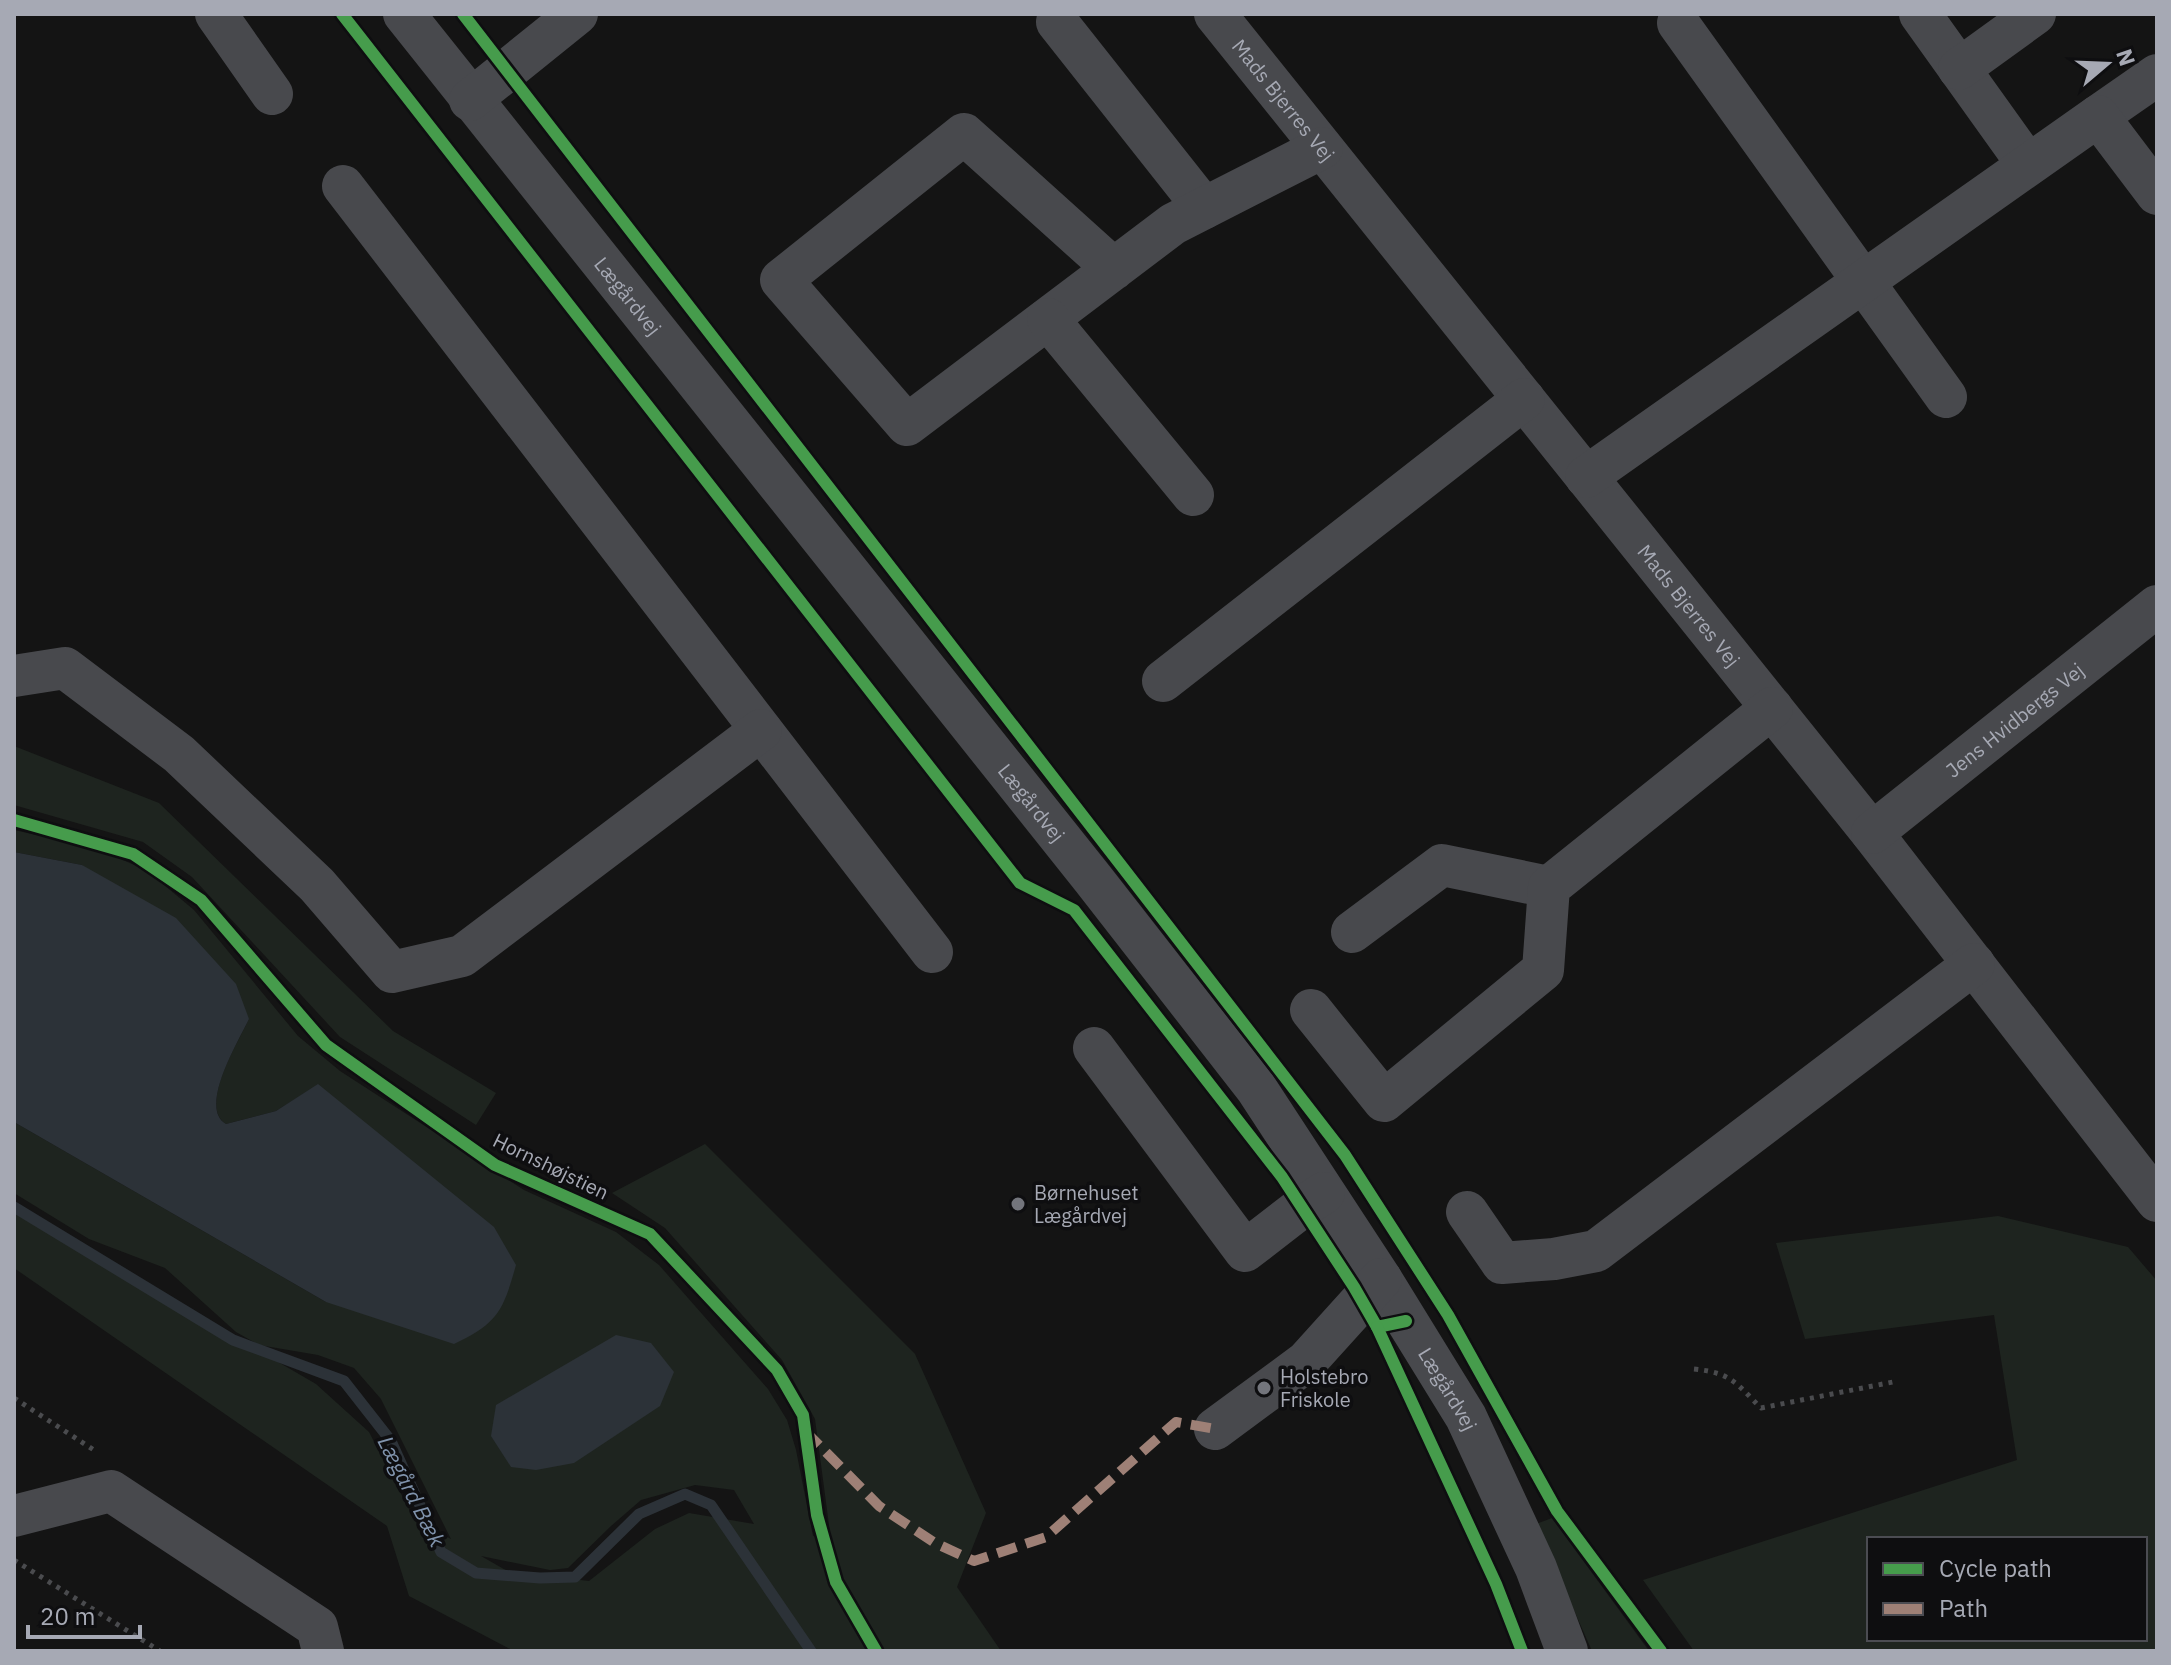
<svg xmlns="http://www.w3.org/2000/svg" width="2171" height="1665" viewBox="0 0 2171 1665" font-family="'IBM Plex Sans',sans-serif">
	<rect width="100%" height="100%" fill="#141414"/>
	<!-- green -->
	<g fill="#1e241f" fill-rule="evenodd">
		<path d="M 14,746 L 159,803 L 393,1031 L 496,1093 L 476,1125 L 340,1037 L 192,877 L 143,842 L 14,805 Z"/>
		<path d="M 14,830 L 95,848 L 146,870 L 194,910 L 298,1036 L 340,1071 L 524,1190 L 616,1232 L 659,1265 L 768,1389 L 787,1420 L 796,1450 L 813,1536 L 831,1540 L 815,1419 L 782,1360 L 665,1228 L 612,1193 L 705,1144 L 915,1354 L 986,1513 L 957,1587 L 1001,1651 L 514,1651 L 409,1596 L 387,1526 L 14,1268 L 14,1209 L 316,1384 L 369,1432 L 414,1519 L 451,1539 L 381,1399 L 354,1368 L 318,1355 L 259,1345 L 236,1332 L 165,1268 L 89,1239 L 14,1193 L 14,1122 L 326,1302 L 318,1085 L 276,1111 L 226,1124 C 198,1107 238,1042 249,1019 L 82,865 L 14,852 ZM 695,1485 L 734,1490 L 754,1524 L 689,1513 L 655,1529 L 589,1581 L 509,1572 L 481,1556 L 550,1570 L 568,1568 L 611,1526 L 641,1500 Z"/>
		<path d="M 1998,1216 L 2128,1247 L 2157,1281 L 2157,1651 L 1694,1651 L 1643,1580 L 2017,1460 L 1994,1315 L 1805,1339 L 1776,1243 ZM 2145,1539 L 2145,1639 L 1869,1639 L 1869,1539 Z"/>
		<path d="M 1552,1518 L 1649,1651 L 1592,1651 L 1536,1524 Z"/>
	</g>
	<!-- water -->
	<g fill="#2c3238">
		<path d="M 14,852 L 82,865 L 176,918 L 236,984 L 249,1019 C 238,1042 198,1108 226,1124 L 276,1111 L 318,1084 L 494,1227 L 516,1265 C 503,1311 498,1323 454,1344 L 326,1302 L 14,1122 Z"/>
		<path d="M 616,1335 L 651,1343 L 674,1372 L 660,1406 L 574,1463 L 536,1470 L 511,1467 L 491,1436 L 496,1405 Z"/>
	</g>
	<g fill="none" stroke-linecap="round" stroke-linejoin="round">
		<!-- stream -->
		<path stroke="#2c3238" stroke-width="11" d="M 14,1207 L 233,1340 L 344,1381 L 391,1441 L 441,1552 L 476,1573 L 540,1578 L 575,1577 L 639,1514 L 685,1494 L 711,1505 L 811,1651"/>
		<!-- path -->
		<g stroke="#4a4b4e" stroke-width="5" stroke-dasharray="4 6" stroke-linecap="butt">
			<path d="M 1694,1369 C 1731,1373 1735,1382 1761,1408 L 1893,1382"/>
			<path d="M 14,1398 L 97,1452"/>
			<path d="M 14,1560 L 160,1651"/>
		</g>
		<!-- minor -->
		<g stroke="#48494d" stroke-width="42">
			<path d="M 216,14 L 272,94"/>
			<path id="s1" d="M 404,14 L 1093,879 L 1256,1088 L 1381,1279 L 1466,1417 L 1536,1568 L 1567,1651"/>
			<path id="s2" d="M 1215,14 L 1872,833 L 2157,1201"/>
			<path d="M 1920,14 L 2028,165"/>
			<path d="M 1057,22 L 1204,208"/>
			<path d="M 1678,23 L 1946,397"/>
			<path d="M 1959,69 L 2035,14"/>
			<path d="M 470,100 L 577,14"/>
			<path d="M 2098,116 L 2157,75"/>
			<path d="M 343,186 L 932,952"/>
			<path d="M 1114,269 L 964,134 L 781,280 L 907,425 L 1173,224 L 1322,148"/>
			<path d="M 1048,319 L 1193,495"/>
			<path d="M 1586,477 L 2098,116 L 2157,194"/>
			<path d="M 14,676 L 65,668 L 179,754 L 317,885 L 392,972 L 462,956 L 761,730"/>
			<path d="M 1163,681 L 1524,399"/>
			<path id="s3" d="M 1872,833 L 2157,606"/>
			<path d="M 1352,932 L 1442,865 L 1549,887"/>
			<path d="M 1311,1010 L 1384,1101 L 1543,970 L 1549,887 L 1772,708"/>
			<path d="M 1094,1048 L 1245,1251 L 1302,1207 L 1324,1193"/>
			<path d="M 1467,1212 L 1502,1263 L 1554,1259 L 1596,1251 L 1974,964"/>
			<path d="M 1215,1429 L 1306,1362 L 1381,1279"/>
			<path d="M 14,1516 L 111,1491 L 317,1627 L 323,1651"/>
		</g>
		<!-- quiet -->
		<path stroke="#9e8076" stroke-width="10" stroke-dasharray="20 10" stroke-linecap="butt" d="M 805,1431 L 879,1506 L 935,1543 L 974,1561 L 1046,1537 L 1176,1422 L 1215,1429"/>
		<defs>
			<g id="cycleway">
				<path d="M 342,14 L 1020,883 L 1074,910 L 1282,1177 L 1354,1287 L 1377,1327 L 1406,1321"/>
				<path d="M 463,14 L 1345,1155 L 1448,1315 L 1557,1511 L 1661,1651"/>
				<path d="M 14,820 L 133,854 L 201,900 L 326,1045 L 495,1165 L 650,1234 L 777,1370 L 803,1415 L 817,1515 L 836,1582 L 876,1651"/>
				<path d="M 1377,1327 L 1496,1584 L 1522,1651"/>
			</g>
		</defs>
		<!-- cycleway casing -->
		<use href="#cycleway" stroke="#0e0e10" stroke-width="17"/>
		<!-- cycleway -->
		<use href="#cycleway" stroke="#469c4c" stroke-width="12"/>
	</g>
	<!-- markers -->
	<g fill="#73757c" stroke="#0e0e10" stroke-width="3">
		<circle cx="1018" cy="1204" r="8"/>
		<circle cx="1264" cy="1388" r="8"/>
	</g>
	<g text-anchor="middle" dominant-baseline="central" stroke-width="7" stroke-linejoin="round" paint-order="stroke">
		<!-- street labels -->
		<g font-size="20" fill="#a6a9b4" stroke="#0e0e10">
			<text stroke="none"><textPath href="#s2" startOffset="110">Mads Bjerres Vej</textPath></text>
			<text stroke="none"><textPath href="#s1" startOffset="360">Lægårdvej</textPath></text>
			<text stroke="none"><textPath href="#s2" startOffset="758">Mads Bjerres Vej</textPath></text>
			<text stroke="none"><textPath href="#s3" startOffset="182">Jens Hvidbergs Vej</textPath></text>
			<text stroke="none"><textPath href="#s1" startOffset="1008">Lægårdvej</textPath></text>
			<text transform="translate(551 1166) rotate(26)">Hornshøjstien</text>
			<text stroke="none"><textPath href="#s1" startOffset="1728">Lægårdvej</textPath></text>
		</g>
		<!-- poi labels -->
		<g font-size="20" fill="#a6a9b4" stroke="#0e0e10" text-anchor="start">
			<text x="1034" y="1192">Børnehuset<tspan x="1034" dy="23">Lægårdvej</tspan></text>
			<text x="1280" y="1376">Holstebro<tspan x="1280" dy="23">Friskole</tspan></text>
		</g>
		<!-- water labels -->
		<g font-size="22" font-style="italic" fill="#8093ac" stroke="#0e0e10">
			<text transform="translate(412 1491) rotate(63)">Lægård Bæk</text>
		</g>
	</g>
	<!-- border -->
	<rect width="2171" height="1665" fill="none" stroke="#a6a9b4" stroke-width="32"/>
	<!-- legend -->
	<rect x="1867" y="1537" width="280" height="104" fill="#0e0e10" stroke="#4b4c52" stroke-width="2"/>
	<rect x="1883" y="1563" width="40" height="12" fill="#469c4c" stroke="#4b4c52" stroke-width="2"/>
	<text x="1939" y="1577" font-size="24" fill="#a6a9b4">Cycle path</text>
	<rect x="1883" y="1603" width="40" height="12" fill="#9e8076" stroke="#4b4c52" stroke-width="2"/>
	<text x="1939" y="1617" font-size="24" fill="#a6a9b4">Path</text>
	<!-- north arrow -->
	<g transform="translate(2107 64) rotate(71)" stroke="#0e0e10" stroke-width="6" paint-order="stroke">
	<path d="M0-6L14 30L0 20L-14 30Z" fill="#a6a9b4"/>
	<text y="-12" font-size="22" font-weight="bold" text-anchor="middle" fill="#a6a9b4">N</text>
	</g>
	<!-- scale -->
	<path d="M28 1625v12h112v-12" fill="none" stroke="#a6a9b4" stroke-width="4"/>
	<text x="40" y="1625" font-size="24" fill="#a6a9b4" stroke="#0e0e10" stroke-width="6" paint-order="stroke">20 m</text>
</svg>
